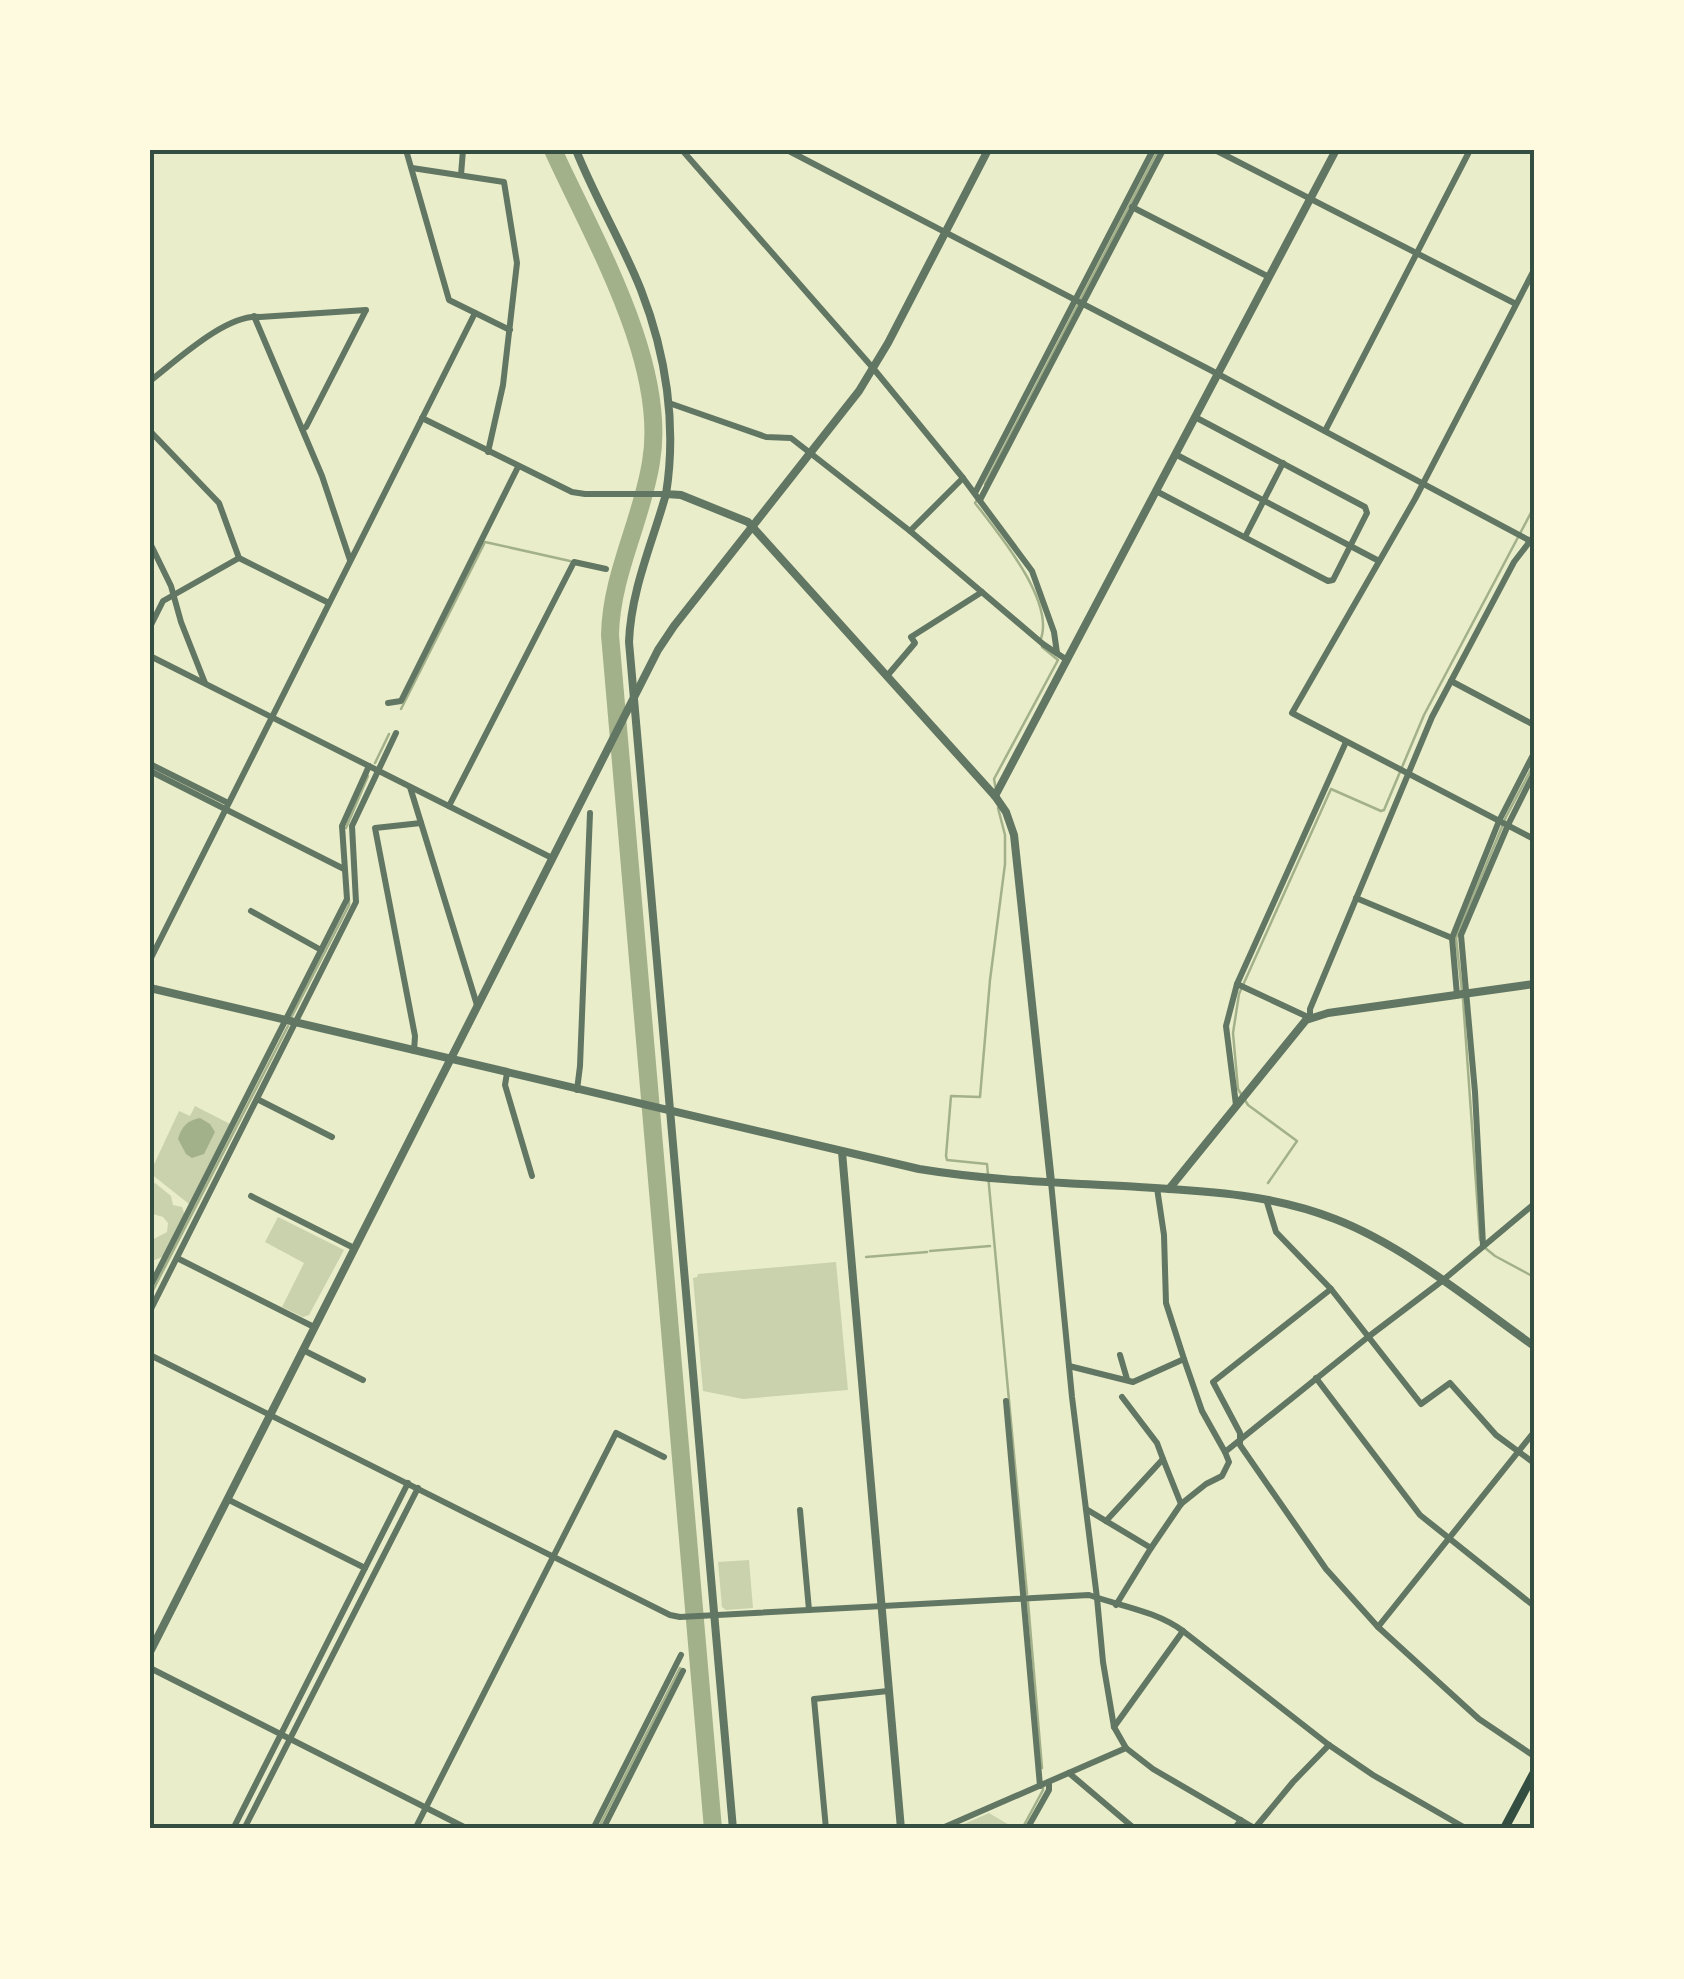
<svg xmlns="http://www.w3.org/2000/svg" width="1684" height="1979" viewBox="0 0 1684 1979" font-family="Karla,sans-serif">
	<rect width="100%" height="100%" fill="#e9edc9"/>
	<!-- green -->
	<g fill="#cad2ad">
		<path d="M 195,1106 L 230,1124 L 189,1204 L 150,1173 L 179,1111 L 190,1116 Z"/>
		<path d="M 155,1183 L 171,1196 L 173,1205 L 182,1207 C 192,1231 174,1257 150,1261 L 150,1241 L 167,1232 L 168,1223 L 163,1217 L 150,1213 L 150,1185 Z"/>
		<path d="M 278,1217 L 344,1250 L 309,1315 L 303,1317 L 282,1307 L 304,1263 L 265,1242 Z"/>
		<path d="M 836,1262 L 848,1390 L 743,1399 L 703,1391 L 693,1278 L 697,1277 L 698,1274 Z"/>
		<path d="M 749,1560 L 753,1608 L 726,1610 L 722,1607 L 718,1562 Z"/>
		<path d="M 989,1813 L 1016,1829 L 955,1828 Z"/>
	</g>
	<!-- water -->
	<path fill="#a3b18a" d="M 200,1118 L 210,1124 L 215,1132 L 204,1154 L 192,1158 L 186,1154 L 178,1139 C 181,1127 188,1120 200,1118 Z"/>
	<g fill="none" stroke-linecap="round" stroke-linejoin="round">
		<!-- stream -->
		<g stroke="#a3b18a" stroke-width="2.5">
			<path d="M 985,484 L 1158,150"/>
			<path d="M 977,500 L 975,503 C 998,533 1057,603 1040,641"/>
			<path d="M 401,709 L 485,542 L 570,561"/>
			<path d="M 375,763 L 389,734"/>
			<path d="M 996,790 L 994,779 L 1058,660 L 1042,647"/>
			<path d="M 998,808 L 1005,835 L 1005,864 L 990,980 L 980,1097 L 951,1096 L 946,1156 L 947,1160 L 987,1164 L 1027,1594"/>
			<path d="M 346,828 L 368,776"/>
			<path d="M 1462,991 L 1456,938 L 1506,817 L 1534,764"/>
			<path d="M 1463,999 L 1480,1240"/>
			<path d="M 291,1018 L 349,905 L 349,900"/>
			<path d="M 1268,1183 L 1297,1141 L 1248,1105 L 1238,1089 L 1233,1033 L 1239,994 L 1331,789 L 1381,811 L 1384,810 L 1424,715 L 1534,507"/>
			<path d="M 1484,1247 L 1495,1256 L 1534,1277"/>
			<path d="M 930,1251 L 990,1246"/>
			<path d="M 866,1257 L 927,1252"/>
			<path d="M 150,1296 L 288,1026"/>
			<path d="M 1028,1602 L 1042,1768"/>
			<path d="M 598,1829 L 680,1668"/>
			<path d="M 1022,1829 L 1043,1790 L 1043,1786"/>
		</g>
		<!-- river -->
		<path stroke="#a3b18a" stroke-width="18" d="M 553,150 C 593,238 668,364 651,462 C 642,520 611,575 610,635 L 713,1829"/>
		<!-- minor -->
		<g stroke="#617663" stroke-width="6">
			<path d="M 406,150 L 449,300 L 510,330"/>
			<path d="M 682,150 L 873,368 L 963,478 L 1032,571 L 1054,632 L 1057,653"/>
			<path d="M 787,150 L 1218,374 L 1534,543"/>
			<path d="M 1215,150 L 1516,304"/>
			<path d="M 412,168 L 504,182 L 517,263 L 503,385 L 488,452"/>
			<path d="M 461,175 L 463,150"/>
			<path d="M 1132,207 L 1269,277"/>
			<path d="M 1534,270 L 1415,499 L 1292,713 L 1534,839"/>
			<path d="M 254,316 L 322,476 L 350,560"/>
			<path d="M 150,381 C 176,361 227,313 260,317 L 366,310"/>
			<path d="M 669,403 L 766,437 L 791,438 L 910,531 L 1043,644 L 1067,660"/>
			<path d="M 422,418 L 572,492 L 585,494 L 666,494"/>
			<path d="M 302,429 L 306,427 L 365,312"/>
			<path d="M 150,431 L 219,503 L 239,558 L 329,603"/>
			<path d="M 1325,431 L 1470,150"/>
			<path d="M 1175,454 L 1379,561"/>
			<path d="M 1156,491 L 1328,581 L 1333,580 L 1367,513 L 1365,507 L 1195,417"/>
			<path d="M 975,493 L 1153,150"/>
			<path d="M 980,500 L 1163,150"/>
			<path d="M 910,531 L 963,478"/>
			<path d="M 1245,537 L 1283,463"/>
			<path d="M 150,543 L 171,586 L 181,622 L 205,683"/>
			<path d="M 150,627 L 163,601 L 239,558"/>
			<path d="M 150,656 L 552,858"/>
			<path d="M 887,676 L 915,643 L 911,637 L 982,592"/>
			<path d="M 1451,681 L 1534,725"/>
			<path d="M 388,703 L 401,701 L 518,467"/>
			<path d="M 150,764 L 228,803"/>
			<path d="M 150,771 L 344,869"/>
			<path d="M 410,787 L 477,1005"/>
			<path d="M 449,806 L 574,562 L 606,569"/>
			<path d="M 1356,898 L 1452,938"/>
			<path d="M 251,911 L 321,950"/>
			<path d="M 150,960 L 475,313"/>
			<path d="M 1237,984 L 1310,1018 L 1310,1009 L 1432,717 L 1514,562 L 1534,536"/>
			<path d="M 1457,995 L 1452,938 L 1499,821 L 1534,753"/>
			<path d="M 414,1051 L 415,1036 L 375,828 L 421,823"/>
			<path d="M 507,1073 L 505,1085 L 532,1176"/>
			<path d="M 577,1090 L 580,1066 L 590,813"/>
			<path d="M 257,1099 L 332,1137"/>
			<path d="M 1236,1105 L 1226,1026 L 1237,984 L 1346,742"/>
			<path d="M 1051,1182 L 1072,1397 L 1097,1598 L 1103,1662 L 1114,1727 L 1126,1748"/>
			<path d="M 251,1196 L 354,1248"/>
			<path d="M 1266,1199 L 1276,1232 L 1331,1289 L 1421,1404 L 1450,1383 L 1496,1435 L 1534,1463"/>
			<path d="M 1483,1245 L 1475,1092 L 1461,935 L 1508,825 L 1534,773"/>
			<path d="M 177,1258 L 314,1327"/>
			<path d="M 150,1287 L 347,899 L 342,826 L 369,766"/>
			<path d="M 1331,1289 L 1213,1382 L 1240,1433 L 1240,1445 L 1326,1569 L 1378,1627 L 1479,1719 L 1534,1756"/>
			<path d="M 150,1311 L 356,902 L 352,826 L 396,733"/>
			<path d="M 303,1350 L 363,1380"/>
			<path d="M 150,1355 L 670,1615 L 680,1617 L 1089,1595 C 1120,1606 1156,1611 1183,1631 L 1329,1745 L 1373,1775 L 1467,1829"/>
			<path d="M 1120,1355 L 1127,1379"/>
			<path d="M 1184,1359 L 1202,1411 L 1225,1452"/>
			<path d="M 1069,1366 L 1133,1382 L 1184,1359 L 1166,1303 L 1164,1235 L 1157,1188"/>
			<path d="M 1316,1378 L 1420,1515 L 1534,1606"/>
			<path d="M 1006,1401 L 1040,1786"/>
			<path d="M 1163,1459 L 1181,1504"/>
			<path d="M 227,1499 L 365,1568"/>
			<path d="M 1086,1509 L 1151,1548 L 1181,1504 L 1206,1484 L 1222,1476 L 1229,1462 L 1225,1452 L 1368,1337 L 1442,1281 L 1534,1204"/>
			<path d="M 800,1510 L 809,1610"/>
			<path d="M 1106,1521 L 1163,1459 L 1157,1443 L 1122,1397"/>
			<path d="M 1116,1605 L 1151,1548"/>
			<path d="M 1378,1627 L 1534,1432"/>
			<path d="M 150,1668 L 468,1829"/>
			<path d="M 1114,1727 L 1183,1631"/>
			<path d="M 1069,1773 L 1135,1829"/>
			<path d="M 1255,1828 L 1293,1782 L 1329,1745"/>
			<path d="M 233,1829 L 408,1483"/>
			<path d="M 244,1829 L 418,1488"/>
			<path d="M 415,1829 L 616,1433 L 664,1457"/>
			<path d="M 593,1829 L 681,1655"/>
			<path d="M 603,1829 L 683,1671"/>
			<path d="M 826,1829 L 814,1699 L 888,1691"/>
			<path d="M 940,1829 L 1126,1748 L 1153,1769 L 1256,1829"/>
			<path d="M 1027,1829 L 1049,1790 L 1049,1782"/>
			<path d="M 1234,1829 L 1241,1820"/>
		</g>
		<!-- tertiary -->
		<g stroke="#617663" stroke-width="8">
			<path d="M 576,150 C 595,198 622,242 641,290 C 666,354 677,425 666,494 L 681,495 L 748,522 L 995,796 L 1006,812 L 1014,835 L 1051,1182"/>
			<path d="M 666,494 C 652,544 631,590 629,642 L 733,1829"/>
			<path d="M 995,796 L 1336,150"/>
			<path d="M 150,988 L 919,1169 C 992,1181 1066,1183 1139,1187 C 1206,1191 1272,1194 1335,1219 C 1405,1246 1472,1302 1534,1346"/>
			<path d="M 842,1152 L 901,1829"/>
			<path d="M 1169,1189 L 1306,1020 L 1328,1013 L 1534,984"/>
			<path d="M 150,1652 L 658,650 L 674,626 L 859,391 L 888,343 L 988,150"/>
		</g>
		<!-- secondary -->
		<path stroke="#344e41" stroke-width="9" d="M 1504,1829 L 1534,1773"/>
	</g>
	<!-- border -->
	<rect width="1684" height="1979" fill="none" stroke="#fefae0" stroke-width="305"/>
	<rect x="152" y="152" width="1380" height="1674" fill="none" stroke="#344e41" stroke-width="4"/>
</svg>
